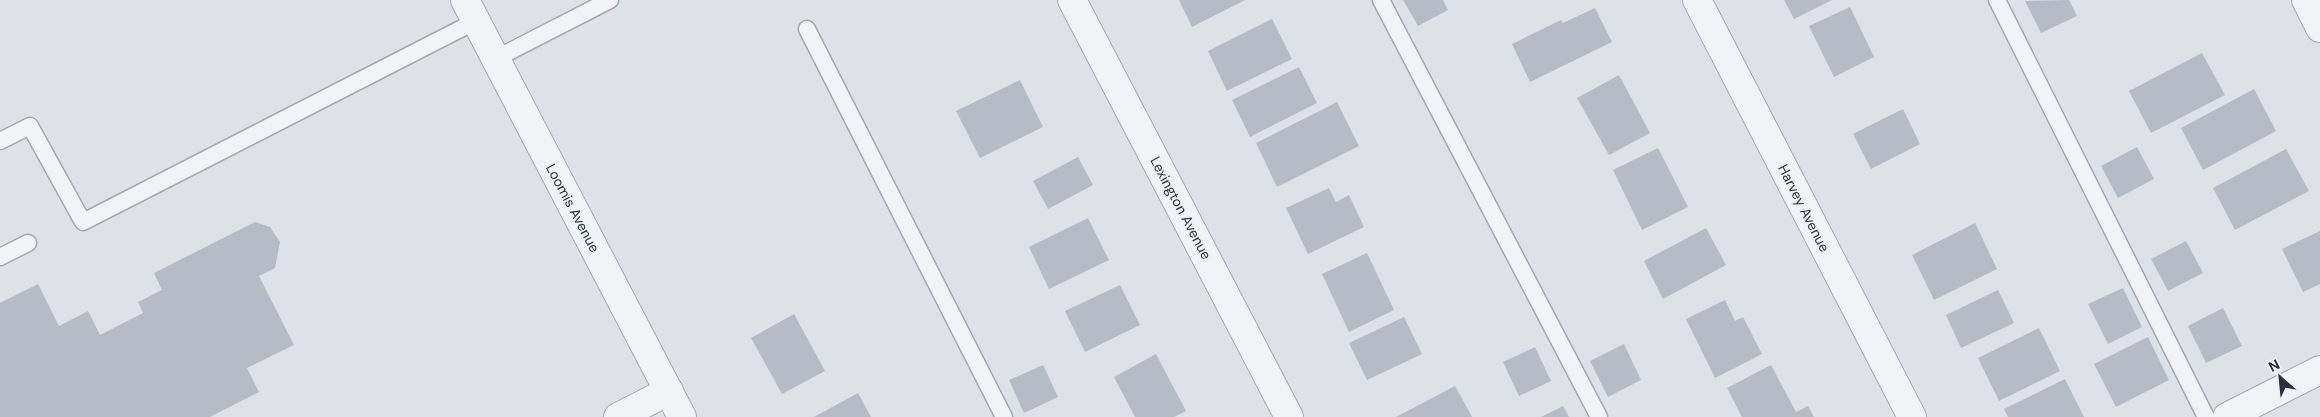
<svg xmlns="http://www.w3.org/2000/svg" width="2320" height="417" viewBox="0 0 2320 417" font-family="'DM Sans',sans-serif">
	<rect width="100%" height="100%" fill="#dee2e8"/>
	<!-- building -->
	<g fill="#b5bcc5">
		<path d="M 1179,0 L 1245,0 L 1192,27 Z"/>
		<path d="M 1403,0 L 1443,0 L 1448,10 L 1418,26 Z"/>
		<path d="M 1784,0 L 1832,0 L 1794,19 Z"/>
		<path d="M 2069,0 L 2077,16 L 2041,33 L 2025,1 Z"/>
		<path d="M 1850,7 L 1874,57 L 1834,77 L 1809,26 Z"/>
		<path d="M 1595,8 L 1612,42 L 1530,82 L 1512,44 L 1561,20 L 1563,23 Z"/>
		<path d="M 1272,19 L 1292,59 L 1227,91 L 1208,51 Z"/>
		<path d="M 2202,53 L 2225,95 L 2151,133 L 2129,91 Z"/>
		<path d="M 1299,67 L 1317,103 L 1250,137 L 1232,100 Z"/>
		<path d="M 1619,75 L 1650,133 L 1609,155 L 1577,98 Z"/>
		<path d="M 1020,80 L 1043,127 L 980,158 L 956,111 Z"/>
		<path d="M 2254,89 L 2276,131 L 2203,170 L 2181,128 Z"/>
		<path d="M 1337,102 L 1359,146 L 1277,187 L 1256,143 Z"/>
		<path d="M 1903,109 L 1920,144 L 1871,169 L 1853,134 Z"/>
		<path d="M 2137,147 L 2154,179 L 2118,198 L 2101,166 Z"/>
		<path d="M 1658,148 L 1688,207 L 1642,230 L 1613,170 Z"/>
		<path d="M 2286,149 L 2309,191 L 2235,230 L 2213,188 Z"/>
		<path d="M 1078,157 L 1093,185 L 1048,209 L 1033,181 Z"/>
		<path d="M 1329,188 L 1336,202 L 1349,195 L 1364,227 L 1308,254 L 1286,208 Z"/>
		<path d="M 1088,218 L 1109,260 L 1049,289 L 1029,247 Z"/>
		<path d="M 255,222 L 270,227 L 280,242 L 275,268 L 259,276 L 294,345 L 247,368 L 259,392 L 210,417 L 0,417 L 0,303 L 38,284 L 59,326 L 88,311 L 100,335 L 143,313 L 138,302 L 162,290 L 154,273 Z"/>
		<path d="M 1975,223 L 1997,269 L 1934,300 L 1912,255 Z"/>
		<path d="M 1706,228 L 1726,265 L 1663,299 L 1644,261 Z"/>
		<path d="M 2320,231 L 2320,284 L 2303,292 L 2282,249 Z"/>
		<path d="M 2186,241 L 2203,273 L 2168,291 L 2151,259 Z"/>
		<path d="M 1367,253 L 1394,310 L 1349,332 L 1322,274 Z"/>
		<path d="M 1120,285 L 1140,325 L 1085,352 L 1065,311 Z"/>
		<path d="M 2123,288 L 2142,327 L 2108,344 L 2088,304 Z"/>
		<path d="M 1998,290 L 2014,323 L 1961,348 L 1946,315 Z"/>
		<path d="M 1725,300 L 1735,321 L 1743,317 L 1762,354 L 1715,378 L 1686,319 Z"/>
		<path d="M 2223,308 L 2242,346 L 2206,363 L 2188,326 Z"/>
		<path d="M 794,314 L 825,371 L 782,394 L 751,338 Z"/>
		<path d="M 1404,317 L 1422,354 L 1367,380 L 1349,343 Z"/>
		<path d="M 2039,328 L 2060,371 L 1999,401 L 1978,358 Z"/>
		<path d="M 2148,337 L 2169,380 L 2116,407 L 2094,364 Z"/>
		<path d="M 1624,344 L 1641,380 L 1608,397 L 1590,361 Z"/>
		<path d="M 1535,347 L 1551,381 L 1519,396 L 1503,362 Z"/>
		<path d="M 1156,354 L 1186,411 L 1174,417 L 1135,417 L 1114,377 Z"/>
		<path d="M 1043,365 L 1058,397 L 1024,413 L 1009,380 Z"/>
		<path d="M 1771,365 L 1796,412 L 1808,406 L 1814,417 L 1742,417 L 1727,388 Z"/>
		<path d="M 2065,379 L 2084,417 L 2008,417 L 2004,409 Z"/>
		<path d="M 1455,386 L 1472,417 L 1396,417 Z"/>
		<path d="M 858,393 L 871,417 L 814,417 Z"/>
		<path d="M 1563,406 L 1569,417 L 1541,417 Z"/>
	</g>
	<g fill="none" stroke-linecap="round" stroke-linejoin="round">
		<defs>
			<g id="lane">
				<path d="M 1381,0 L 1599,417"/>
				<path d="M 1997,0 L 2206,417"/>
				<path d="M 807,29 L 1004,417"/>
				<path d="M 495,59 L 610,0"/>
				<path d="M 0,141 L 30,126 L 83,222 L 476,21"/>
				<path d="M 0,257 L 28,243"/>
			</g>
			<g id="street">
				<path d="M 465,0 L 682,417"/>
				<path d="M 1072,0 L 1289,417"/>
				<path d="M 1697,0 L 1912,417"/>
				<path d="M 2306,0 L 2320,28"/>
				<path d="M 618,417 L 669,391"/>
				<path d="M 2227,417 L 2320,370"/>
			</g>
		</defs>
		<!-- lane casing -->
		<use href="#lane" stroke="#a3a9b2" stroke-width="19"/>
		<!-- street casing -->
		<use href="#street" stroke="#a3a9b2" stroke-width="30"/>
		<!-- lane -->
		<use href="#lane" stroke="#f1f3f6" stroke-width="16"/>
		<!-- street -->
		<use href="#street" stroke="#f1f3f6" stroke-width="28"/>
	</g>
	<g text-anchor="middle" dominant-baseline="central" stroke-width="4" stroke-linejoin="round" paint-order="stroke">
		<!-- street labels -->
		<g font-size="14" fill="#27313f" stroke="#edf1f5">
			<text transform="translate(573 208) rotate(62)">Loomis Avenue</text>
			<text transform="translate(1181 208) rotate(62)">Lexington Avenue</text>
			<text transform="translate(1804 208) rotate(63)">Harvey Avenue</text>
		</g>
	</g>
	<!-- north arrow -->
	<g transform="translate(2280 377) rotate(333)" stroke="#edf1f5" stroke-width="4" paint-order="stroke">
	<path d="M0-4L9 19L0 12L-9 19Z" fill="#27313f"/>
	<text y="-8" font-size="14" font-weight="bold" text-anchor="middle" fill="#27313f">N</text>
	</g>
</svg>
